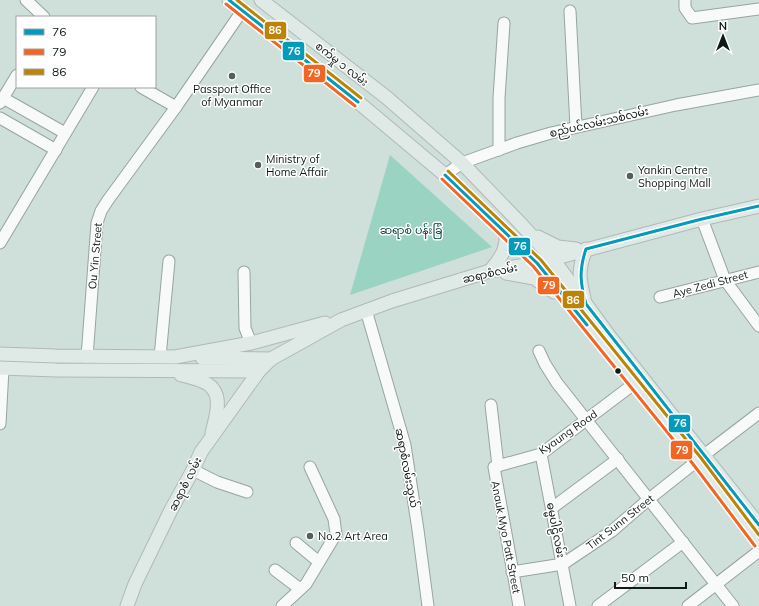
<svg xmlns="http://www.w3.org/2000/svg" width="759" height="606" viewBox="0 0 759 606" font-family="Mulish,'Noto Sans Myanmar',sans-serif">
	<rect width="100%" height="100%" fill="#cfdfda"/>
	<!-- green -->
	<path fill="#9bd3c3" d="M 390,155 L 492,247 L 350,295 Z"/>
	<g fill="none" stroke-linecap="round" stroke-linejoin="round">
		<defs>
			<g id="minor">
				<path d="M 26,0 L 44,17"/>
				<path d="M 685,0 L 685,8 L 692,18 L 759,9"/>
				<path d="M 570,11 L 576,127"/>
				<path d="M 141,87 L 176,107"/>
				<path d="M 3,98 L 65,133"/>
				<path d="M 0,103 L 17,75"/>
				<path d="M 0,118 L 56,150"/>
				<path d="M 499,150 L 499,98 L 504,23"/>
				<path d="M 445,175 L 462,163 L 517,143 L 551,133 L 676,105 L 759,90"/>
				<path d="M 702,219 L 725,280 L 759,326"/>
				<path d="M 0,243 L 93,87"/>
				<path d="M 244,272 L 245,328 L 251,343"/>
				<path d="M 660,297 L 759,272"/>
				<path d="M 366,310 L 405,445 L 418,530 L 428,606"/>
				<path d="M 539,351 L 545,364 L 557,383 L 733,606"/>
				<path d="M 87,357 L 97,223 L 101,211 L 108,200 L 176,107 L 242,11"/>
				<path d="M 160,357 L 169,261"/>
				<path d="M 491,405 L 498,466"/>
				<path d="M 0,424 L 3,369"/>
				<path d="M 541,454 L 570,606"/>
				<path d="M 704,455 L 759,413"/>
				<path d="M 193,470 L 217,482 L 247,492"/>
				<path d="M 552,508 L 618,459"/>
				<path d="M 296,543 L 319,562"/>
				<path d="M 275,570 L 300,589"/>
				<path d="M 512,572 L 563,564 L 612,531 L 649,499 L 697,461"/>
				<path d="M 282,606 L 306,584 L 336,534 L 334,519 L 310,467"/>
				<path d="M 519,606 L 494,467 L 541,454 L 635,383"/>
				<path d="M 598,606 L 683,542"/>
				<path d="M 688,606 L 759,551"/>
			</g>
			<g id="major">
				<path d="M 229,0 L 358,102 L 445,175 L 537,263 L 635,383 L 697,461 L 759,543"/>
				<path d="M 261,0 L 386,97 L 462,163 L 519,222 L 553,259 L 610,337 L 759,525"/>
				<path d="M 538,237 L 558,247 L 576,249"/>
				<path d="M 490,271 C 500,259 507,250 506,234"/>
				<path d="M 506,273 L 534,278 L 554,292"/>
				<path d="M 584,298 C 579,278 578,269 586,249"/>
				<path d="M 0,354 L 55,356 L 175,357 L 251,343 L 325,323"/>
				<path d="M 202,358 L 271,359"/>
				<path d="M 0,368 L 56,370 L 259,371"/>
				<path d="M 181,375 C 190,377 208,381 213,389 C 222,400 215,420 212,433"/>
				<path d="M 127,606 L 135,584 L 171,510 L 193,470 L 201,452 L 259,371 L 271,359 L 341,320 L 392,301 L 490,271 L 537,263 L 702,219 L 759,206"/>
			</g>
		</defs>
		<!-- minor casing -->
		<use href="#minor" stroke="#97a4a0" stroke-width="13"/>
		<!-- major casing -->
		<use href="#major" stroke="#b0b9b6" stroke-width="15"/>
		<!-- minor -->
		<use href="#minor" stroke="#f8faf9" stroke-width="11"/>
		<!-- major -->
		<use href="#major" stroke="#dfe9e6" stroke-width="13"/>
		<defs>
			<g id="bus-1">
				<path d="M 229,0 L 358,102"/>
				<path d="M 445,175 L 537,263 L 587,325"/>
				<path d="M 759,206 L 702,219 L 586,249 C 579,270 580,283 586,304 L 759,525"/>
			</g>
			<g id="bus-2">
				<path d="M 226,4 L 355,106"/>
				<path d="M 442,179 L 533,266 L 693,464 L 755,546"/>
			</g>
			<g id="bus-3">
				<path d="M 237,0 L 361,98"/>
				<path d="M 448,171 L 541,260 L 701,458 L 759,535"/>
			</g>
		</defs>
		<!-- bus-1 casing -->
		<use href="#bus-1" stroke="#fff" stroke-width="6"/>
		<!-- bus-2 casing -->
		<use href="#bus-2" stroke="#fff" stroke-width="6"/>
		<!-- bus-3 casing -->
		<use href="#bus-3" stroke="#fff" stroke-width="6"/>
		<!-- bus-1 -->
		<use href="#bus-1" stroke="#029bbc" stroke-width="3"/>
		<!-- bus-2 -->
		<use href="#bus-2" stroke="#f26522" stroke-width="3"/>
		<!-- bus-3 -->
		<use href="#bus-3" stroke="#bd8306" stroke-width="3"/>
	</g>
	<!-- markers -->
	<g fill="#525f5b" stroke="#fff" stroke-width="1.5">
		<circle cx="232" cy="76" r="4"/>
		<circle cx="258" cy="165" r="4"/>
		<circle cx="630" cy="176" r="4"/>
		<circle cx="310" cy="536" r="4"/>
	</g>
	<circle fill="#0f1a17" stroke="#fff" stroke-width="1.5" cx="618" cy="371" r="3.5"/>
	<g text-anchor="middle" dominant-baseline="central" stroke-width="3" stroke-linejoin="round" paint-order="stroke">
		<!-- street labels -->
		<g font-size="11" fill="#0f1a17" stroke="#fff">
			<text transform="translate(342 64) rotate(38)">စက်မှု ၁ လမ်း</text>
			<text transform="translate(599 122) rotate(-13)">စည်ပင်လမ်းသစ်လမ်း</text>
			<text transform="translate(95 256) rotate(-85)">Ou Yin Street</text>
			<text transform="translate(490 273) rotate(-13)">ဆရာစံလမ်း</text>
			<text transform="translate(710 284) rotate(-15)">Aye Zedi Street</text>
			<text transform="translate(568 432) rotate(-35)">Kyaung Road</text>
			<text transform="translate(407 468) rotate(79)">ဆရာစံလမ်းသွယ်</text>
			<text transform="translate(185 484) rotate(-63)">ဆရာစံ လမ်း</text>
			<text transform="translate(620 522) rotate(-38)">Tint Sunn Street</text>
			<text transform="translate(556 530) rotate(79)">ဓမ္မပါဠိလမ်း</text>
			<text transform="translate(506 537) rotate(79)">Anauk Myo Patt Street</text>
		</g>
		<!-- poi labels -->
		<g font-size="11" fill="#0f1a17" stroke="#fff" text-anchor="start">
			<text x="232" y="89" text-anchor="middle">Passport Office<tspan x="232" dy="13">of Myanmar</tspan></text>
			<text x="266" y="159">Ministry of<tspan x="266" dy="13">Home Affair</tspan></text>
			<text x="638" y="170">Yankin Centre<tspan x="638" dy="13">Shopping Mall</tspan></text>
			<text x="318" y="536">No.2 Art Area</text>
		</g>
		<!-- park labels -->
		<g font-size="11" fill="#004134" stroke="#fff">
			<text x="411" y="230">ဆရာစံ ပန်းခြံ</text>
		</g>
	</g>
	<g stroke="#fff" stroke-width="1.5">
		<rect x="264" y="21" width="23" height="19" rx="4" fill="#bd8306"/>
		<rect x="282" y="41" width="23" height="20" rx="4" fill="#029bbc"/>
		<rect x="303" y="64" width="23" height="19" rx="4" fill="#f26522"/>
		<rect x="508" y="237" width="23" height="19" rx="4" fill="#029bbc"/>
		<rect x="537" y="276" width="23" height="19" rx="4" fill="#f26522"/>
		<rect x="562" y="290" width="23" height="19" rx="4" fill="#bd8306"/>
		<rect x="668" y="414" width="23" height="19" rx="4" fill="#029bbc"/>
		<rect x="670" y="440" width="23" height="20" rx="4" fill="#f26522"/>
	</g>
	<g font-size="11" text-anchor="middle" font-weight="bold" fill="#fff">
		<text x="275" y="34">86</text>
		<text x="294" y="55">76</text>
		<text x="314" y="77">79</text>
		<text x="520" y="250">76</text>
		<text x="549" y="289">79</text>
		<text x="573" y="304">86</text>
		<text x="680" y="427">76</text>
		<text x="682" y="454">79</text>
	</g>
	<!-- legend -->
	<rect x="16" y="16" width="140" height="72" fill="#ffffff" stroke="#9fa3a2"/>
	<rect x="24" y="29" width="20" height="6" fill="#029bbc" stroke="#9fa3a2"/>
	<text x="52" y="36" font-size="12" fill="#0f1a17">76</text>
	<rect x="24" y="49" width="20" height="6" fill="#f26522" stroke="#9fa3a2"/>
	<text x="52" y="56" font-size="12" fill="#0f1a17">79</text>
	<rect x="24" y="69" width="20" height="6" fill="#bd8306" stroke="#9fa3a2"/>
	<text x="52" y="76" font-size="12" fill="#0f1a17">86</text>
	<!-- north arrow -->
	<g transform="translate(723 36)" stroke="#ffffff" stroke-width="3" paint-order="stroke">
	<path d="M0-3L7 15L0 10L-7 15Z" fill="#0f1a17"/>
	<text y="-6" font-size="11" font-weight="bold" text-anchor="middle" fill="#0f1a17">N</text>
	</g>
	<!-- scale -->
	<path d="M615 582v6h71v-6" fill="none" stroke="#0f1a17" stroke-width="2"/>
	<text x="621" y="582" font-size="12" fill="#0f1a17" stroke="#ffffff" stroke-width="3" paint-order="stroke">50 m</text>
</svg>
